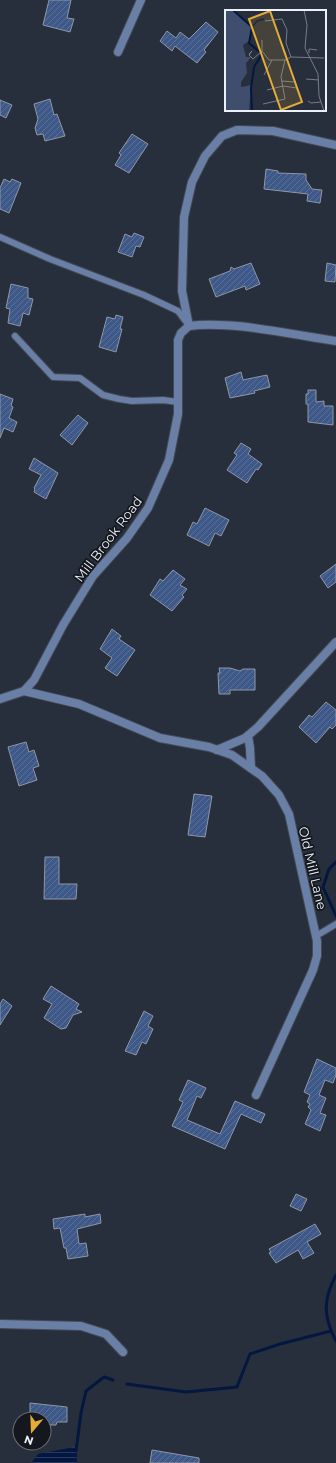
<svg xmlns="http://www.w3.org/2000/svg" width="336" height="1463" viewBox="0 0 336 1463" font-family="Montserrat,sans-serif">
	<defs>
		<pattern id="water-rules" width="6" height="5" patternUnits="userSpaceOnUse"><rect width="6" height="5" fill="#041741"/><path d="M0 2.5h6" fill="none" stroke="#29395d"/></pattern>
		<pattern id="building-hatch" width="6" height="6" patternUnits="userSpaceOnUse"><rect width="6" height="6" fill="#3e5888"/><path d="M-1 1l2-2M0 6l6-6M5 7l2-2" fill="none" stroke="#5a709a"/></pattern>
	</defs>
	<rect width="100%" height="100%" fill="#282f3c"/>
	<!-- water -->
	<path fill="url(#water-rules)" d="M 74,1447 L 77,1449 L 77,1463 L 31,1463 L 38,1454 Z"/>
	<g fill="none" stroke-linecap="round" stroke-linejoin="round">
		<!-- stream -->
		<g stroke="#041741" stroke-width="3">
			<path d="M 336,862 L 329,869 L 323,887 L 336,916"/>
			<path d="M 336,1275 C 323,1299 323,1317 336,1341"/>
			<path d="M 127,1384 L 186,1392 L 237,1387 L 250,1354 L 280,1344 L 331,1331"/>
			<path d="M 76,1451 L 81,1413 L 86,1391 L 104,1377 L 113,1380"/>
		</g>
	</g>
	<!-- building -->
	<g fill="url(#building-hatch)" stroke="#8e97a6">
		<path d="M 49,0 L 71,0 L 67,18 L 74,19 L 70,32 L 43,25 Z"/>
		<path d="M 206,22 L 218,32 L 204,50 L 206,52 L 197,63 L 175,46 L 172,51 L 160,41 L 167,31 L 176,38 L 180,32 L 189,39 Z"/>
		<path d="M 50,99 L 54,115 L 57,114 L 65,136 L 45,141 L 43,134 L 37,135 L 35,128 L 38,119 L 34,104 Z"/>
		<path d="M 0,100 L 12,105 L 6,118 L 0,115 Z"/>
		<path d="M 132,134 L 148,144 L 129,173 L 115,165 L 121,155 L 119,153 Z"/>
		<path d="M 266,169 L 278,171 L 278,173 L 306,174 L 306,180 L 312,189 L 322,190 L 320,203 L 307,201 L 308,194 L 264,189 Z"/>
		<path d="M 4,179 L 10,182 L 12,179 L 21,183 L 9,213 L 0,209 L 0,188 Z"/>
		<path d="M 134,233 L 144,237 L 140,247 L 136,246 L 132,257 L 118,252 L 125,234 L 132,237 Z"/>
		<path d="M 251,263 L 260,284 L 246,290 L 245,286 L 216,297 L 209,279 L 230,271 L 231,267 L 234,269 Z"/>
		<path d="M 327,263 L 336,265 L 335,282 L 325,281 Z"/>
		<path d="M 11,284 L 28,288 L 28,298 L 33,299 L 29,315 L 23,313 L 20,326 L 8,323 L 10,309 L 6,308 Z"/>
		<path d="M 116,315 L 123,317 L 120,329 L 122,329 L 116,352 L 99,347 L 107,317 L 115,319 Z"/>
		<path d="M 241,372 L 243,380 L 267,375 L 270,387 L 254,391 L 255,393 L 230,398 L 225,378 Z"/>
		<path d="M 308,390 L 316,390 L 316,402 L 324,401 L 324,406 L 333,406 L 333,425 L 308,422 L 308,404 L 306,404 L 306,394 L 308,394 Z"/>
		<path d="M 0,394 L 13,399 L 11,406 L 13,407 L 9,418 L 17,422 L 13,432 L 4,428 L 0,438 Z"/>
		<path d="M 78,415 L 88,423 L 72,445 L 60,435 Z"/>
		<path d="M 241,443 L 251,449 L 248,454 L 262,464 L 258,470 L 256,469 L 247,483 L 227,470 L 237,455 L 234,453 Z"/>
		<path d="M 34,458 L 58,473 L 46,499 L 34,492 L 35,489 L 34,488 L 41,475 L 29,469 Z"/>
		<path d="M 205,508 L 229,520 L 221,536 L 215,533 L 209,546 L 187,535 L 193,522 L 197,524 Z"/>
		<path d="M 336,564 L 336,582 L 328,588 L 320,576 Z"/>
		<path d="M 173,570 L 185,579 L 180,585 L 187,589 L 182,595 L 184,597 L 172,611 L 150,595 L 160,579 L 163,581 Z"/>
		<path d="M 112,629 L 121,636 L 119,639 L 135,650 L 117,676 L 105,668 L 112,658 L 100,649 Z"/>
		<path d="M 219,668 L 230,668 L 240,671 L 243,669 L 255,669 L 255,690 L 230,690 L 230,694 L 219,694 L 218,673 L 220,673 Z"/>
		<path d="M 326,702 L 336,710 L 336,725 L 332,729 L 330,727 L 316,743 L 299,727 L 309,715 L 312,717 Z"/>
		<path d="M 26,742 L 29,752 L 34,750 L 39,766 L 33,768 L 37,780 L 19,786 L 8,747 Z"/>
		<path d="M 194,794 L 212,796 L 205,837 L 188,835 Z"/>
		<path d="M 45,857 L 59,857 L 59,884 L 77,884 L 76,899 L 44,899 Z"/>
		<path d="M 51,986 L 79,1004 L 76,1009 L 82,1012 L 73,1015 L 66,1028 L 61,1029 L 44,1018 L 52,1004 L 43,999 Z"/>
		<path d="M 3,999 L 12,1006 L 0,1025 L 0,1004 Z"/>
		<path d="M 144,1011 L 153,1016 L 148,1026 L 153,1029 L 146,1044 L 142,1042 L 136,1055 L 125,1051 Z"/>
		<path d="M 317,1059 L 336,1068 L 336,1075 L 333,1083 L 325,1080 L 319,1095 L 326,1098 L 320,1113 L 326,1115 L 320,1131 L 305,1124 L 311,1110 L 308,1107 L 310,1104 L 307,1102 L 310,1095 L 304,1092 Z"/>
		<path d="M 188,1080 L 206,1088 L 201,1098 L 197,1096 L 187,1120 L 220,1134 L 235,1101 L 265,1114 L 261,1123 L 241,1114 L 225,1149 L 172,1126 L 183,1102 L 179,1100 Z"/>
		<path d="M 296,1194 L 307,1199 L 301,1211 L 290,1206 Z"/>
		<path d="M 85,1214 L 85,1217 L 100,1214 L 101,1223 L 77,1229 L 79,1244 L 86,1243 L 88,1256 L 68,1259 L 66,1248 L 64,1248 L 60,1228 L 54,1229 L 53,1219 Z"/>
		<path d="M 315,1224 L 321,1234 L 307,1242 L 314,1253 L 303,1259 L 298,1250 L 276,1263 L 269,1253 L 271,1252 L 269,1249 Z"/>
		<path d="M 30,1403 L 67,1407 L 67,1422 L 57,1422 L 56,1425 L 45,1425 L 44,1419 L 30,1419 Z"/>
		<path d="M 152,1450 L 199,1458 L 199,1463 L 150,1463 Z"/>
	</g>
	<g fill="none" stroke-linecap="round" stroke-linejoin="round">
		<defs>
			<g id="service">
				<path d="M 0,237 L 50,259 L 144,295 L 178,311 L 187,323"/>
				<path d="M 15,336 L 53,377 L 80,378 L 103,395 L 119,399 L 132,401 L 163,400 L 178,402"/>
				<path d="M 316,936 L 336,924"/>
			</g>
			<g id="minor">
				<path d="M 118,52 L 141,0"/>
				<path d="M 189,326 L 182,291 L 184,217 L 192,182 L 205,156 L 222,136 L 237,130 L 273,131 L 336,145"/>
				<path d="M 189,326 C 230,320 293,335 336,341"/>
				<path d="M 24,691 L 34,680 L 63,625 L 93,576 L 127,538 L 148,508 L 169,460 L 178,414 L 178,340 L 181,333 L 189,326"/>
				<path d="M 0,699 L 24,691 L 79,704 L 160,738 L 209,747 L 232,755 L 262,776 L 279,795 L 289,814 L 317,941 L 317,956 L 313,970 L 256,1095"/>
				<path d="M 248,736 L 250,748 L 251,768"/>
				<path d="M 217,750 L 245,738 L 258,727 L 336,642"/>
				<path d="M 0,1324 L 81,1326 L 106,1334 L 123,1352"/>
			</g>
		</defs>
		<!-- service casing -->
		<use href="#service" stroke="#434a56" stroke-width="8"/>
		<!-- minor casing -->
		<use href="#minor" stroke="#434a56" stroke-width="10"/>
		<!-- service -->
		<use href="#service" stroke="#6a7fa6" stroke-width="6"/>
		<!-- minor -->
		<use href="#minor" stroke="#6a7fa6" stroke-width="8"/>
	</g>
	<g text-anchor="middle" dominant-baseline="central" stroke-width="3.5" stroke-linejoin="round" paint-order="stroke">
		<!-- street labels -->
		<g font-size="13" fill="#ebf0f9" stroke="#14171d">
			<text transform="translate(108 539) rotate(-53)">Mill Brook Road</text>
			<text transform="translate(313 868) rotate(77)">Old Mill Lane</text>
		</g>
	</g>
	<!-- overview -->
	<g transform="translate(225 10)">
		<rect width="101" height="101" fill="#282f3c"/>
		<path d="M 0,0 L 7,0 L 28,18 L 24,31 L 18,35 L 21,47 L 26,47 L 21,53 L 22,63 L 16,72 L 16,77 L 26,75 L 24,101 L 0,101 Z" fill="#3f4e6c"/>
		<path fill="none" stroke="#041741" stroke-width="2" d="M 8,0 L 27,17 L 24,33 L 37,44 L 29,57 L 26,78 L 27,101M 28,16 L 32,11 L 39,9"/>
		<path fill="none" stroke="#767c88" stroke-width="1" d="M 79,0 L 82,15 L 80,38 L 93,64 L 94,86 L 99,101M 40,11 L 57,9 L 62,20 L 61,33 L 66,47M 37,30 L 37,41 L 44,50 L 60,50 L 66,47 L 99,48M 84,43 L 84,39 L 92,40M 24,44 L 27,41 L 24,45 L 28,49 L 37,41M 39,65 L 47,50M 81,69 L 94,70M 57,71 L 69,72M 42,80 L 58,76 L 72,78M 83,91 L 86,93 L 96,92M 38,94 L 60,89 L 56,67 L 60,50"/>
		<path fill="#e5ad35" fill-opacity="0.15" stroke="#e5ad35" stroke-width="2" d="M 45,1 L 77,92 L 56,100 L 24,9 Z"/>
		<rect width="101" height="101" fill="none" stroke="#ebf0f9" stroke-width="2"/>
	</g>
	<!-- north arrow -->
	<g transform="translate(32 1431) rotate(199)"><circle r="19" fill="#14171d" stroke="#6a6e75"/>
	<path d="M0-3L7 15L0 10L-7 15Z" fill="#e5ad35"/>
	<text y="-6" font-size="11" font-weight="bold" text-anchor="middle" fill="#ebf0f9">N</text>
	</g>
</svg>
